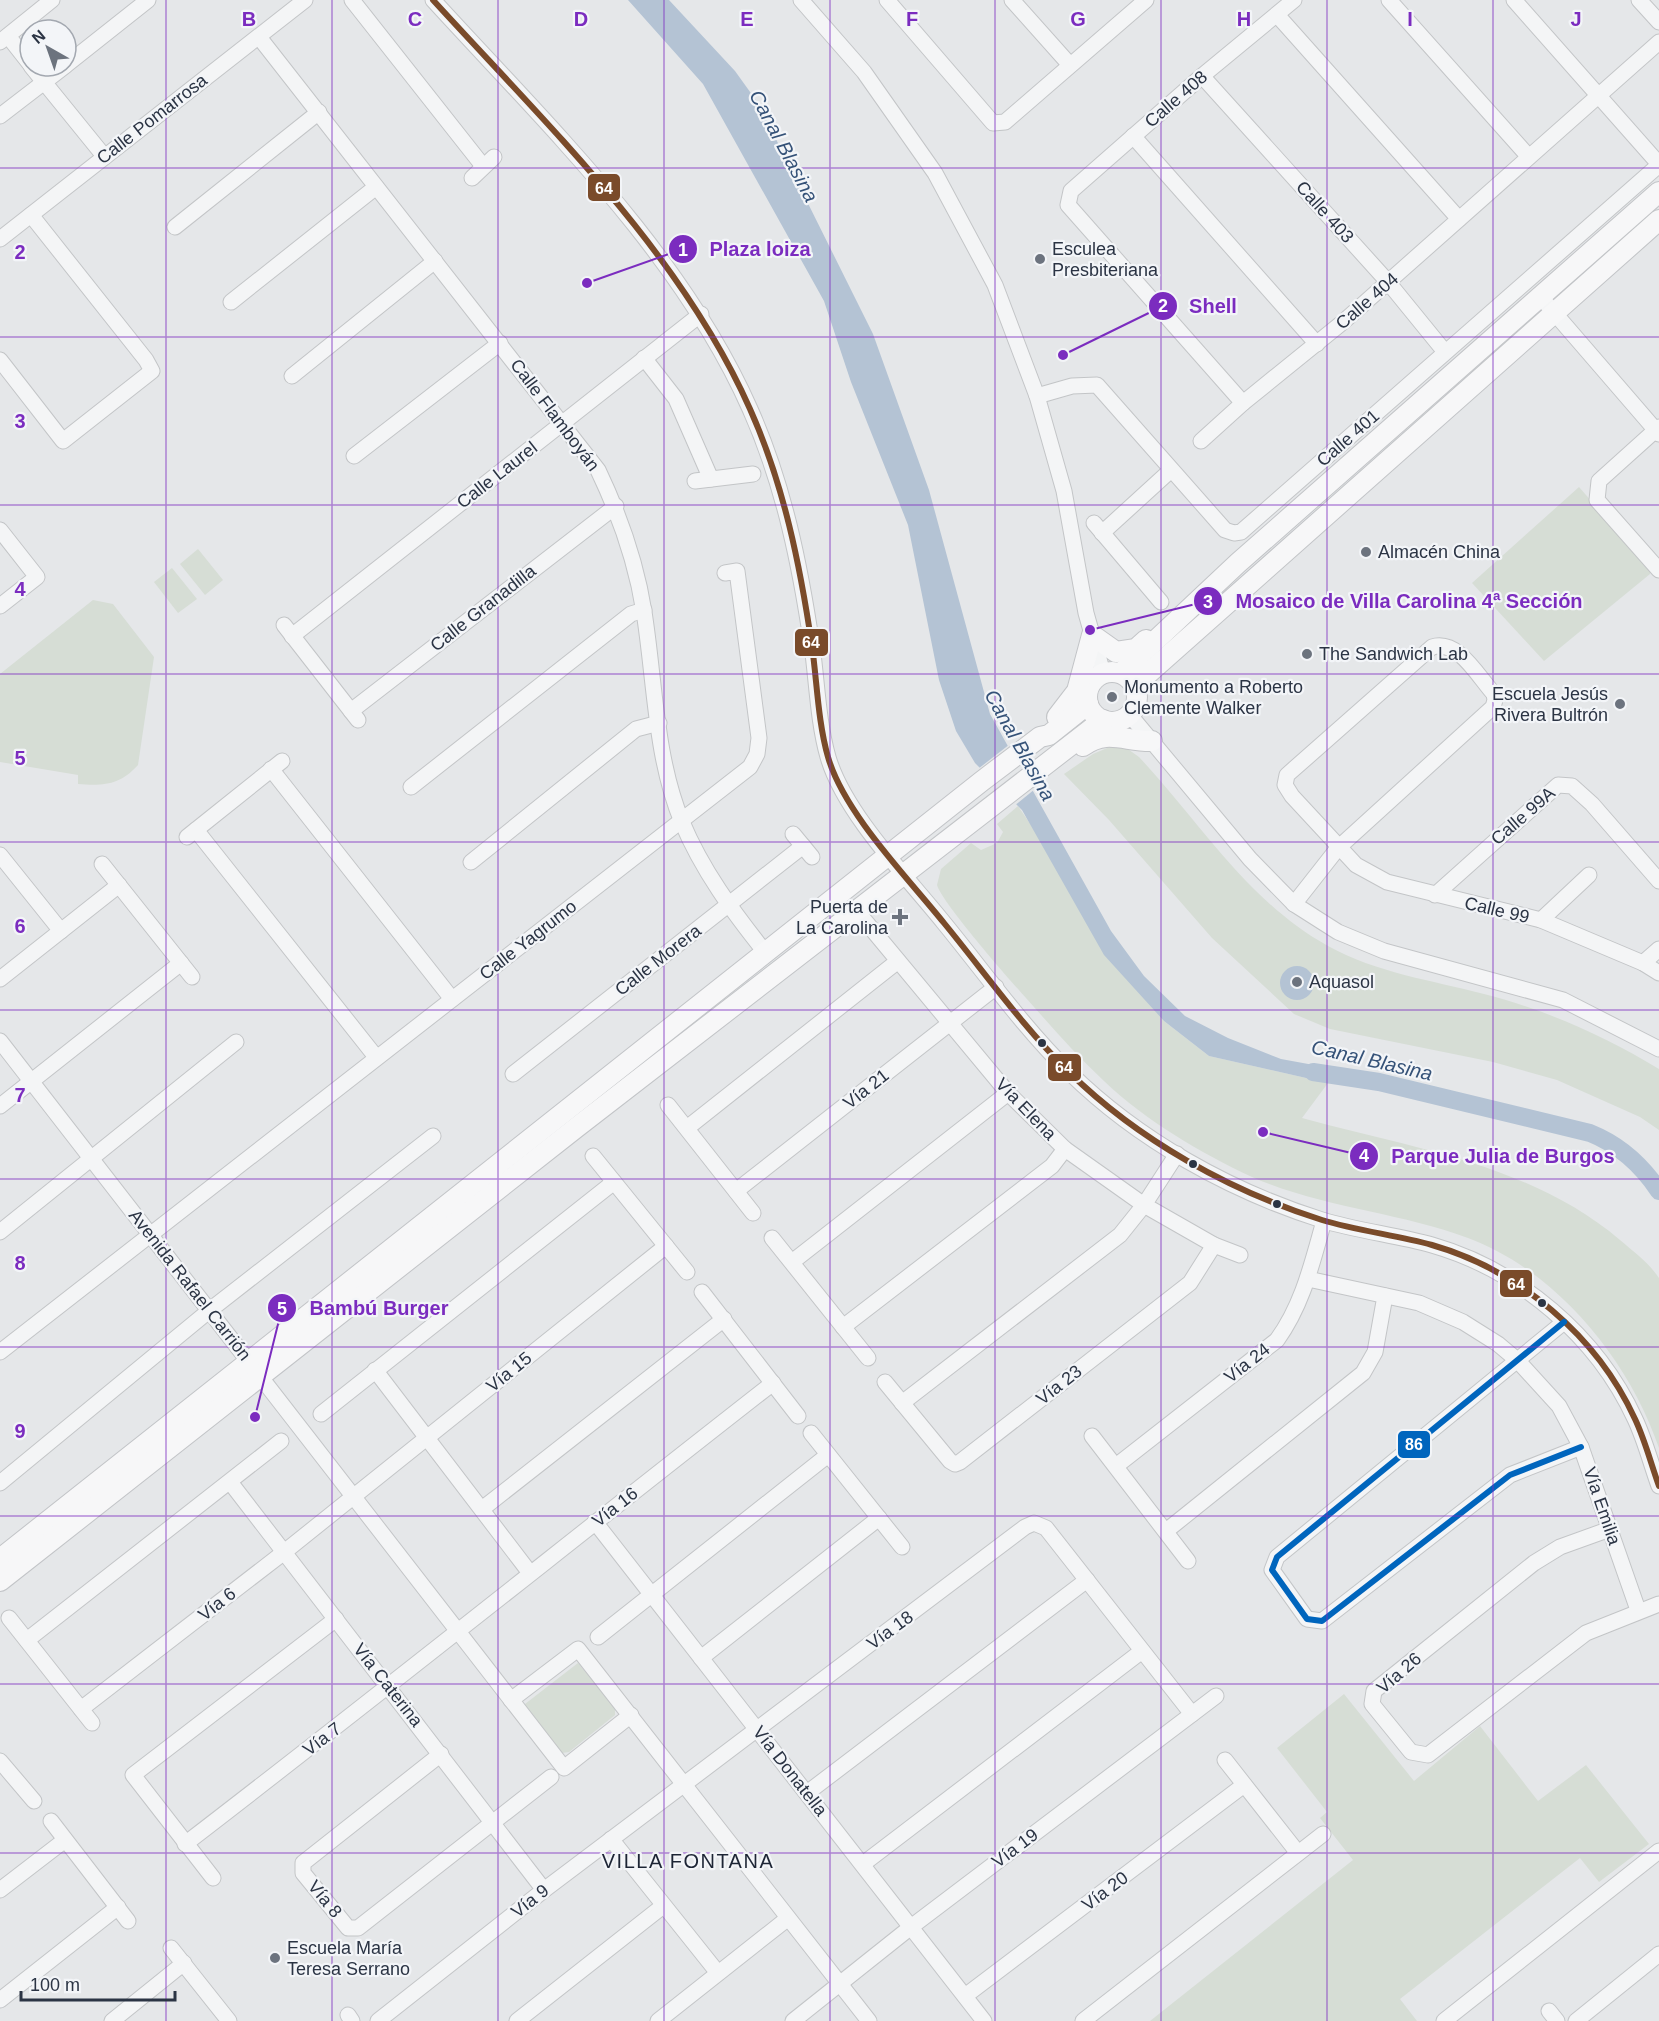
<svg xmlns="http://www.w3.org/2000/svg" width="1659" height="2021" viewBox="0 0 1659 2021" font-family="Arial,sans-serif">
	<rect width="100%" height="100%" fill="#e5e7e9"/>
	<!-- green -->
	<g fill="#d6ddd5">
		<path d="M 1579,487 L 1651,569 L 1650,574 L 1544,661 L 1472,583 Z"/>
		<path d="M 198,549 L 223,580 L 205,595 L 180,564 Z"/>
		<path d="M 172,568 L 197,599 L 178,613 L 154,582 Z"/>
		<path d="M 93,600 L 113,604 L 154,657 L 138,765 C 120,785 104,786 78,784 L 78,775 L 0,762 L 0,674 Z"/>
		<path d="M 1112,746 L 1125,747 L 1139,757 C 1200,822 1248,902 1328,946 C 1377,973 1431,980 1484,994 C 1546,1010 1605,1036 1659,1069 L 1659,1130 L 1640,1117 L 1557,1080 L 1493,1062 L 1330,1029 L 1294,1014 L 1212,938 L 1109,820 L 1064,774 L 1093,754 Z"/>
		<path d="M 1018,806 L 1164,1021 L 1209,1056 L 1328,1083 L 1302,1118 C 1412,1148 1530,1164 1620,1240 C 1634,1252 1649,1263 1659,1278 L 1659,1448 C 1629,1360 1557,1271 1468,1238 C 1398,1212 1322,1208 1252,1177 C 1201,1153 1146,1121 1104,1081 C 1076,1055 1051,1026 1026,998 C 1009,979 943,904 937,885 L 941,869 L 971,843 L 981,850 L 997,843 L 1003,832 L 997,824 Z"/>
		<path d="M 578,1663 L 615,1708 L 615,1715 L 569,1752 L 562,1753 L 526,1709 L 525,1704 Z"/>
		<path d="M 1344,1694 L 1414,1781 L 1480,1726 L 1538,1801 L 1586,1765 L 1649,1844 L 1599,1882 L 1580,1858 L 1400,1999 L 1417,2021 L 1150,2021 L 1353,1860 L 1320,1818 L 1327,1812 L 1277,1748 Z"/>
	</g>
	<!-- water -->
	<g fill="#b4c3d4">
		<path d="M 628,0 L 669,0 L 735,71 L 758,103 L 873,334 L 929,490 L 990,714 L 1111,931 L 1144,976 L 1185,1016 L 1228,1038 L 1281,1059 L 1341,1070 L 1328,1083 L 1209,1056 L 1164,1021 L 1104,955 L 1022,810 L 975,763 L 956,731 L 939,680 L 908,525 L 851,382 L 824,301 L 703,84 Z"/>
		<circle cx="1297" cy="983" r="17"/>
	</g>
	<!-- pier -->
	<path fill="#e5e7e9" d="M 1010,744 L 1035,789 L 1014,806 L 978,769 Z"/>
	<g fill="none" stroke-linecap="round" stroke-linejoin="round">
		<!-- river -->
		<path stroke="#b4c3d4" stroke-width="18" d="M 1313,1072 L 1379,1082 L 1590,1133 C 1620,1145 1641,1164 1659,1191"/>
		<defs>
			<g id="minor">
				<path d="M 352,0 L 483,166"/>
				<path d="M 433,0 C 547,125 681,253 750,409 C 784,485 800,565 812,646 C 817,682 818,722 828,757 C 844,813 908,878 944,923 C 985,973 1023,1027 1069,1072 C 1138,1140 1230,1191 1322,1220 C 1358,1231 1396,1235 1432,1245 C 1519,1270 1597,1336 1635,1419 C 1645,1440 1651,1464 1659,1486"/>
				<path d="M 801,0 L 864,72 L 935,173 L 995,285 L 1037,396 L 1064,491 L 1086,613 L 1103,673"/>
				<path d="M 887,0 L 993,123 L 1005,122 L 1146,0"/>
				<path d="M 1012,0 L 1070,65"/>
				<path d="M 1389,0 L 1529,157"/>
				<path d="M 1514,0 L 1659,164"/>
				<path d="M 1639,0 L 1659,22"/>
				<path d="M 1278,16 L 1459,219"/>
				<path d="M 8,36 L 30,64"/>
				<path d="M 259,37 L 598,470 C 620,516 636,561 644,612 C 655,681 655,757 682,822 C 702,870 733,912 765,952"/>
				<path d="M 0,42 L 52,0"/>
				<path d="M 66,65 L 148,0"/>
				<path d="M 31,66 L 104,156"/>
				<path d="M 1202,76 L 1388,282 L 1445,352"/>
				<path d="M 0,116 L 65,66"/>
				<path d="M 1133,136 L 1317,344"/>
				<path d="M 472,178 L 494,157"/>
				<path d="M 175,227 L 319,112"/>
				<path d="M 0,239 L 305,0"/>
				<path d="M 1539,295 L 1659,434"/>
				<path d="M 231,302 L 376,187"/>
				<path d="M 644,358 L 676,399 L 711,479"/>
				<path d="M 0,360 L 63,441 L 152,371 L 146,360 L 31,215"/>
				<path d="M 292,376 L 435,261"/>
				<path d="M 1037,396 L 1072,386 L 1097,385 L 1225,530 L 1234,533 L 1241,532 L 1659,165"/>
				<path d="M 1243,403 L 1068,205 L 1071,191 L 1202,76 L 1294,0"/>
				<path d="M 1659,427 L 1599,481 L 1597,500 L 1659,570"/>
				<path d="M 1201,441 L 1243,403 L 1343,322 L 1659,42"/>
				<path d="M 354,456 L 500,343"/>
				<path d="M 695,481 L 753,474"/>
				<path d="M 1094,523 L 1161,602"/>
				<path d="M 0,530 L 37,577 L 0,606"/>
				<path d="M 1102,533 L 1171,470"/>
				<path d="M 284,625 L 358,720"/>
				<path d="M 292,636 L 701,314"/>
				<path d="M 351,711 L 616,506"/>
				<path d="M 1129,714 L 1250,859 L 1294,904 L 1338,932 L 1384,951 L 1563,1000 L 1659,1049"/>
				<path d="M 271,769 L 452,999"/>
				<path d="M 411,787 L 631,614 L 644,610"/>
				<path d="M 196,830 L 376,1057"/>
				<path d="M 793,834 L 812,857"/>
				<path d="M 187,837 L 282,761"/>
				<path d="M 0,855 L 61,931"/>
				<path d="M 471,862 L 636,729 L 659,723"/>
				<path d="M 102,864 L 192,977"/>
				<path d="M 1435,895 L 1558,785 L 1572,786 L 1592,804 L 1659,881"/>
				<path d="M 1294,904 L 1338,848 L 1493,707 L 1495,700 L 1494,694 C 1477,675 1458,639 1432,647 L 1287,775 L 1285,785 L 1292,796 L 1356,865 L 1387,882 L 1541,920 L 1643,963 L 1659,973"/>
				<path d="M 856,910 L 1008,1093 L 1065,1149 L 1144,1205 L 1214,1245 L 1240,1255"/>
				<path d="M 1541,920 L 1589,875"/>
				<path d="M 1643,963 L 1659,949"/>
				<path d="M 0,979 L 119,885"/>
				<path d="M 0,1041 L 564,1768 L 631,1715"/>
				<path d="M 513,1074 L 803,846"/>
				<path d="M 668,1105 L 753,1213"/>
				<path d="M 0,1106 L 181,963"/>
				<path d="M 687,1128 L 898,961"/>
				<path d="M 593,1156 L 687,1272"/>
				<path d="M 736,1191 L 996,987"/>
				<path d="M 0,1232 L 236,1042"/>
				<path d="M 772,1238 L 868,1358"/>
				<path d="M 792,1262 L 1008,1093"/>
				<path d="M 1308,1279 L 1419,1303 L 1463,1322 L 1498,1344 L 1517,1360 L 1559,1406 L 1581,1447 L 1638,1610"/>
				<path d="M 702,1292 L 798,1416"/>
				<path d="M 1564,1322 L 1277,1557 L 1272,1570 L 1307,1619 L 1322,1621 L 1510,1475 L 1581,1447"/>
				<path d="M 843,1327 L 1052,1166 L 1065,1149"/>
				<path d="M 0,1352 L 750,767 L 757,754 L 759,738 L 737,571 L 725,573"/>
				<path d="M 375,1370 L 530,1573"/>
				<path d="M 885,1382 L 950,1461 L 955,1464 L 960,1462 L 1190,1283 L 1214,1245"/>
				<path d="M 902,1403 L 1120,1235 L 1144,1205 L 1177,1154"/>
				<path d="M 321,1414 L 614,1182"/>
				<path d="M 811,1433 L 902,1547"/>
				<path d="M 1092,1436 L 1188,1561"/>
				<path d="M 1116,1466 L 1277,1340 C 1303,1304 1312,1263 1324,1221"/>
				<path d="M 230,1482 L 544,1890"/>
				<path d="M 0,1483 L 210,1310 L 433,1136"/>
				<path d="M 482,1509 L 724,1319"/>
				<path d="M 595,1522 L 984,2021"/>
				<path d="M 1610,1529 L 1560,1547 L 1534,1563 L 1374,1691 L 1372,1704 L 1411,1752 L 1428,1755 L 1586,1633 L 1659,1604"/>
				<path d="M 1166,1531 L 1363,1373 L 1375,1352 L 1385,1296"/>
				<path d="M 9,1618 L 92,1723"/>
				<path d="M 598,1637 L 828,1455"/>
				<path d="M 27,1640 L 281,1441"/>
				<path d="M 701,1658 L 879,1518"/>
				<path d="M 511,1700 L 578,1649 L 869,2021"/>
				<path d="M 81,1709 L 283,1553 L 666,1246"/>
				<path d="M 441,1754 L 303,1863 L 303,1873 L 348,1928 L 358,1928 L 551,1777"/>
				<path d="M 1225,1760 L 1298,1853"/>
				<path d="M 0,1761 L 34,1801"/>
				<path d="M 807,1793 L 1087,1580"/>
				<path d="M 51,1821 L 128,1921"/>
				<path d="M 611,1839 L 718,1973"/>
				<path d="M 185,1844 C 383,1692 577,1536 773,1383"/>
				<path d="M 863,1864 L 1142,1651"/>
				<path d="M 213,1878 L 133,1775 L 336,1619"/>
				<path d="M 0,1890 L 65,1840"/>
				<path d="M 171,1948 L 229,2021"/>
				<path d="M 965,1996 L 1244,1785"/>
				<path d="M 0,2000 L 118,1907"/>
				<path d="M 1549,2011 L 1557,2021"/>
				<path d="M 348,2015 L 352,2021"/>
				<path d="M 112,2021 L 184,1963"/>
				<path d="M 378,2021 L 544,1890 L 1025,1527 L 1034,1523 L 1046,1528 L 1192,1714"/>
				<path d="M 517,2021 L 663,1906"/>
				<path d="M 658,2021 L 787,1919"/>
				<path d="M 793,2021 L 911,1927 L 1216,1696"/>
				<path d="M 1083,2021 L 1323,1834"/>
				<path d="M 1444,2021 L 1659,1851"/>
				<path d="M 1576,2021 L 1659,1954"/>
			</g>
			<g id="major">
				<circle cx="1112" cy="697" r="25"/>
				<path d="M 1121,673 L 1238,563 L 1659,192"/>
				<path d="M 1134,686 L 1659,220"/>
				<path d="M 1057,717 L 1077,691 L 1092,635 L 1116,652 L 1136,649 L 1146,640"/>
				<path d="M 1083,746 C 1107,728 1126,742 1152,741"/>
				<path d="M 0,1559 L 982,781 L 1040,737 L 1049,735 L 1088,704"/>
				<path d="M 0,1581 L 577,1127 L 1103,720"/>
			</g>
		</defs>
		<!-- minor casing -->
		<use href="#minor" stroke="#c3c5c7" stroke-width="17"/>
		<!-- major casing -->
		<use href="#major" stroke="#c2c4c7" stroke-width="22"/>
		<!-- minor -->
		<use href="#minor" stroke="#f4f5f6" stroke-width="15"/>
		<!-- major -->
		<use href="#major" stroke="#f7f7f8" stroke-width="20"/>
		<defs>
			<path id="bus-1" d="M 433,0 C 547,125 681,253 750,409 C 784,485 800,565 812,646 C 817,682 818,722 828,757 C 844,813 908,878 944,923 C 985,973 1023,1027 1069,1072 C 1138,1140 1230,1191 1322,1220 C 1358,1231 1396,1235 1432,1245 C 1519,1270 1597,1336 1635,1419 C 1645,1440 1651,1464 1659,1486"/>
			<path id="bus-2" d="M 1564,1322 L 1277,1557 L 1272,1570 L 1307,1619 L 1322,1621 L 1510,1475 L 1581,1447"/>
		</defs>
		<!-- bus-1 casing -->
		<use href="#bus-1" stroke="#f3f5f8" stroke-width="10"/>
		<!-- bus-2 casing -->
		<use href="#bus-2" stroke="#f3f5f8" stroke-width="10"/>
		<!-- bus-1 -->
		<use href="#bus-1" stroke="#7a4b2a" stroke-width="6"/>
		<!-- bus-2 -->
		<use href="#bus-2" stroke="#0065bd" stroke-width="6"/>
	</g>
	<!-- grid -->
	<path fill="none" stroke="#7b2cbf" stroke-width="1.5" stroke-opacity="0.55" d="M 166,0 L 166,2021M 332,0 L 332,2021M 498,0 L 498,2021M 664,0 L 664,2021M 830,0 L 830,2021M 995,0 L 995,2021M 1161,0 L 1161,2021M 1327,0 L 1327,2021M 1493,0 L 1493,2021M 0,168 L 1659,168M 0,337 L 1659,337M 0,505 L 1659,505M 0,674 L 1659,674M 0,842 L 1659,842M 0,1010 L 1659,1010M 0,1179 L 1659,1179M 0,1347 L 1659,1347M 0,1516 L 1659,1516M 0,1684 L 1659,1684M 0,1853 L 1659,1853"/>
	<!-- markers -->
	<g fill="#6c737e" stroke="#f3f5f8" stroke-width="2">
		<circle cx="1040" cy="259" r="6"/>
		<circle cx="1366" cy="552" r="6"/>
		<circle cx="1307" cy="654" r="6"/>
		<circle cx="1112" cy="697" r="6"/>
		<circle cx="1620" cy="704" r="6"/>
		<path d="M897 908h6v6h6v6h-6v6h-6v-6h-6v-6h6z"/>
		<circle cx="1297" cy="982" r="6"/>
		<circle cx="275" cy="1958" r="6"/>
	</g>
	<g fill="#2b3444" stroke="#f3f5f8" stroke-width="2">
		<circle cx="1042" cy="1043" r="5"/>
		<circle cx="1193" cy="1164" r="5"/>
		<circle cx="1277" cy="1204" r="5"/>
		<circle cx="1542" cy="1303" r="5"/>
	</g>
	<g text-anchor="middle" dominant-baseline="central" stroke-width="4.5" stroke-linejoin="round" paint-order="stroke">
		<!-- street labels -->
		<g font-size="18" fill="#2b3444" stroke="#f3f5f8">
			<text transform="translate(1176 99) rotate(-41)">Calle 408</text>
			<text transform="translate(152 119) rotate(-38)">Calle Pomarrosa</text>
			<text transform="translate(1325 212) rotate(48)">Calle 403</text>
			<text transform="translate(1367 301) rotate(-41)">Calle 404</text>
			<text transform="translate(555 415) rotate(53)">Calle Flamboyán</text>
			<text transform="translate(1348 438) rotate(-41)">Calle 401</text>
			<text transform="translate(497 475) rotate(-38)">Calle Laurel</text>
			<text transform="translate(483 608) rotate(-38)">Calle Granadilla</text>
			<text transform="translate(1523 816) rotate(-41)">Calle 99A</text>
			<text transform="translate(1497 910) rotate(13)">Calle 99</text>
			<text transform="translate(528 940) rotate(-38)">Calle Yagrumo</text>
			<text transform="translate(658 960) rotate(-38)">Calle Morera</text>
			<text transform="translate(866 1089) rotate(-38)">Vía 21</text>
			<text transform="translate(1026 1109) rotate(46)">Vía Elena</text>
			<text transform="translate(190 1285) rotate(52)">Avenida Rafael Carrión</text>
			<text transform="translate(1247 1363) rotate(-38)">Vía 24</text>
			<text transform="translate(509 1372) rotate(-39)">Vía 15</text>
			<text transform="translate(1059 1385) rotate(-38)">Vía 23</text>
			<text transform="translate(1602 1506) rotate(71)">Vía Emilia</text>
			<text transform="translate(615 1507) rotate(-38)">Vía 16</text>
			<text transform="translate(217 1604) rotate(-38)">Vía 6</text>
			<text transform="translate(890 1630) rotate(-36)">Vía 18</text>
			<text transform="translate(1399 1673) rotate(-41)">Vía 26</text>
			<text transform="translate(388 1685) rotate(52)">Vía Caterina</text>
			<text transform="translate(322 1739) rotate(-37)">Vía 7</text>
			<text transform="translate(790 1771) rotate(52)">Vía Donatella</text>
			<text transform="translate(1015 1848) rotate(-37)">Vía 19</text>
			<text transform="translate(1105 1891) rotate(-37)">Vía 20</text>
			<text transform="translate(325 1899) rotate(51)">Vía 8</text>
			<text transform="translate(530 1901) rotate(-38)">Vía 9</text>
		</g>
		<!-- poi labels -->
		<g font-size="18" fill="#2b3444" stroke="#f3f5f8" text-anchor="start">
			<text x="1052" y="249">Esculea<tspan x="1052" dy="21">Presbiteriana</tspan></text>
			<text x="1378" y="552">Almacén China</text>
			<text x="1319" y="654">The Sandwich Lab</text>
			<text x="1124" y="687">Monumento a Roberto<tspan x="1124" dy="21">Clemente Walker</tspan></text>
			<text x="1608" y="694" text-anchor="end">Escuela Jesús<tspan x="1608" dy="21">Rivera Bultrón</tspan></text>
			<text x="888" y="907" text-anchor="end">Puerta de<tspan x="888" dy="21">La Carolina</tspan></text>
			<text x="1309" y="982">Aquasol</text>
			<text x="287" y="1948">Escuela María<tspan x="287" dy="21">Teresa Serrano</tspan></text>
		</g>
		<!-- water labels -->
		<g font-size="20" font-style="italic" fill="#355278" stroke="#f3f5f8">
			<text transform="translate(784 146) rotate(62)">Canal Blasina</text>
			<text transform="translate(1020 745) rotate(61)">Canal Blasina</text>
			<text transform="translate(1372 1060) rotate(13)">Canal Blasina</text>
		</g>
		<!-- neighbourhood labels -->
		<g font-size="20" letter-spacing="1.5" fill="#1d2535" stroke="#f3f5f8">
			<text x="688" y="1861">VILLA FONTANA</text>
		</g>
	</g>
	<g font-size="20" text-anchor="middle" font-weight="bold" fill="#7b2cbf" stroke="#f3f5f8" stroke-width="4.5" stroke-linejoin="round" paint-order="stroke">
		<text x="249" y="26">B</text>
		<text x="415" y="26">C</text>
		<text x="581" y="26">D</text>
		<text x="747" y="26">E</text>
		<text x="912" y="26">F</text>
		<text x="1078" y="26">G</text>
		<text x="1244" y="26">H</text>
		<text x="1410" y="26">I</text>
		<text x="1576" y="26">J</text>
		<text x="20" y="259">2</text>
		<text x="20" y="428">3</text>
		<text x="20" y="596">4</text>
		<text x="20" y="765">5</text>
		<text x="20" y="933">6</text>
		<text x="20" y="1102">7</text>
		<text x="20" y="1270">8</text>
		<text x="20" y="1438">9</text>
	</g>
	<!-- callouts -->
	<path fill="none" stroke="#7b2cbf" stroke-width="2" d="M587 283L683 249M1063 355L1163 306M1090 630L1208 601M1263 1132L1364 1156M255 1417L282 1308"/>
	<g fill="#7b2cbf" stroke="#f3f5f8" stroke-width="2">
		<circle cx="587" cy="283" r="6"/>
		<circle cx="1063" cy="355" r="6"/>
		<circle cx="1090" cy="630" r="6"/>
		<circle cx="1263" cy="1132" r="6"/>
		<circle cx="255" cy="1417" r="6"/>
		<circle cx="683" cy="249" r="15"/>
		<circle cx="1163" cy="306" r="15"/>
		<circle cx="1208" cy="601" r="15"/>
		<circle cx="1364" cy="1156" r="15"/>
		<circle cx="282" cy="1308" r="15"/>
	</g>
	<g font-size="18" text-anchor="middle" font-weight="bold" fill="#fff">
		<text x="683" y="256">1</text>
		<text x="1163" y="312">2</text>
		<text x="1208" y="608">3</text>
		<text x="1364" y="1162">4</text>
		<text x="282" y="1315">5</text>
	</g>
	<g font-size="20" text-anchor="middle" font-weight="bold" fill="#7b2cbf" stroke="#f3f5f8" stroke-width="4.5" stroke-linejoin="round" paint-order="stroke">
		<text x="760" y="256">Plaza loiza</text>
		<text x="1213" y="313">Shell</text>
		<text x="1409" y="608">Mosaico de Villa Carolina 4ª Sección</text>
		<text x="1503" y="1163">Parque Julia de Burgos</text>
		<text x="379" y="1315">Bambú Burger</text>
	</g>
	<g stroke="#f3f5f8" stroke-width="2">
		<rect x="587" y="173" width="34" height="29" rx="6" fill="#7a4b2a"/>
		<rect x="794" y="628" width="35" height="29" rx="6" fill="#7a4b2a"/>
		<rect x="1047" y="1053" width="35" height="29" rx="6" fill="#7a4b2a"/>
		<rect x="1499" y="1269" width="34" height="29" rx="6" fill="#7a4b2a"/>
		<rect x="1397" y="1430" width="34" height="29" rx="6" fill="#0065bd"/>
	</g>
	<g font-size="16" text-anchor="middle" font-weight="bold" fill="#fff">
		<text x="604" y="194">64</text>
		<text x="811" y="648">64</text>
		<text x="1064" y="1073">64</text>
		<text x="1516" y="1290">64</text>
		<text x="1414" y="1450">86</text>
	</g>
	<!-- north arrow -->
	<g transform="translate(48 48) rotate(320)"><circle r="28" fill="#f3f5f8" stroke="#a3a8b0" stroke-width="1.5"/>
	<path d="M0-4.5L10 22L0 15L-10 22Z" fill="#6c737e"/>
	<text y="-9" font-size="16" font-weight="bold" text-anchor="middle" fill="#2b3444">N</text>
	</g>
	<!-- scale -->
	<path d="M21 1991v9h154v-9" fill="none" stroke="#2b3444" stroke-width="3"/>
	<text x="30" y="1991" font-size="18" fill="#2b3444" stroke="#f3f5f8" stroke-width="4.5" paint-order="stroke">100 m</text>
</svg>
